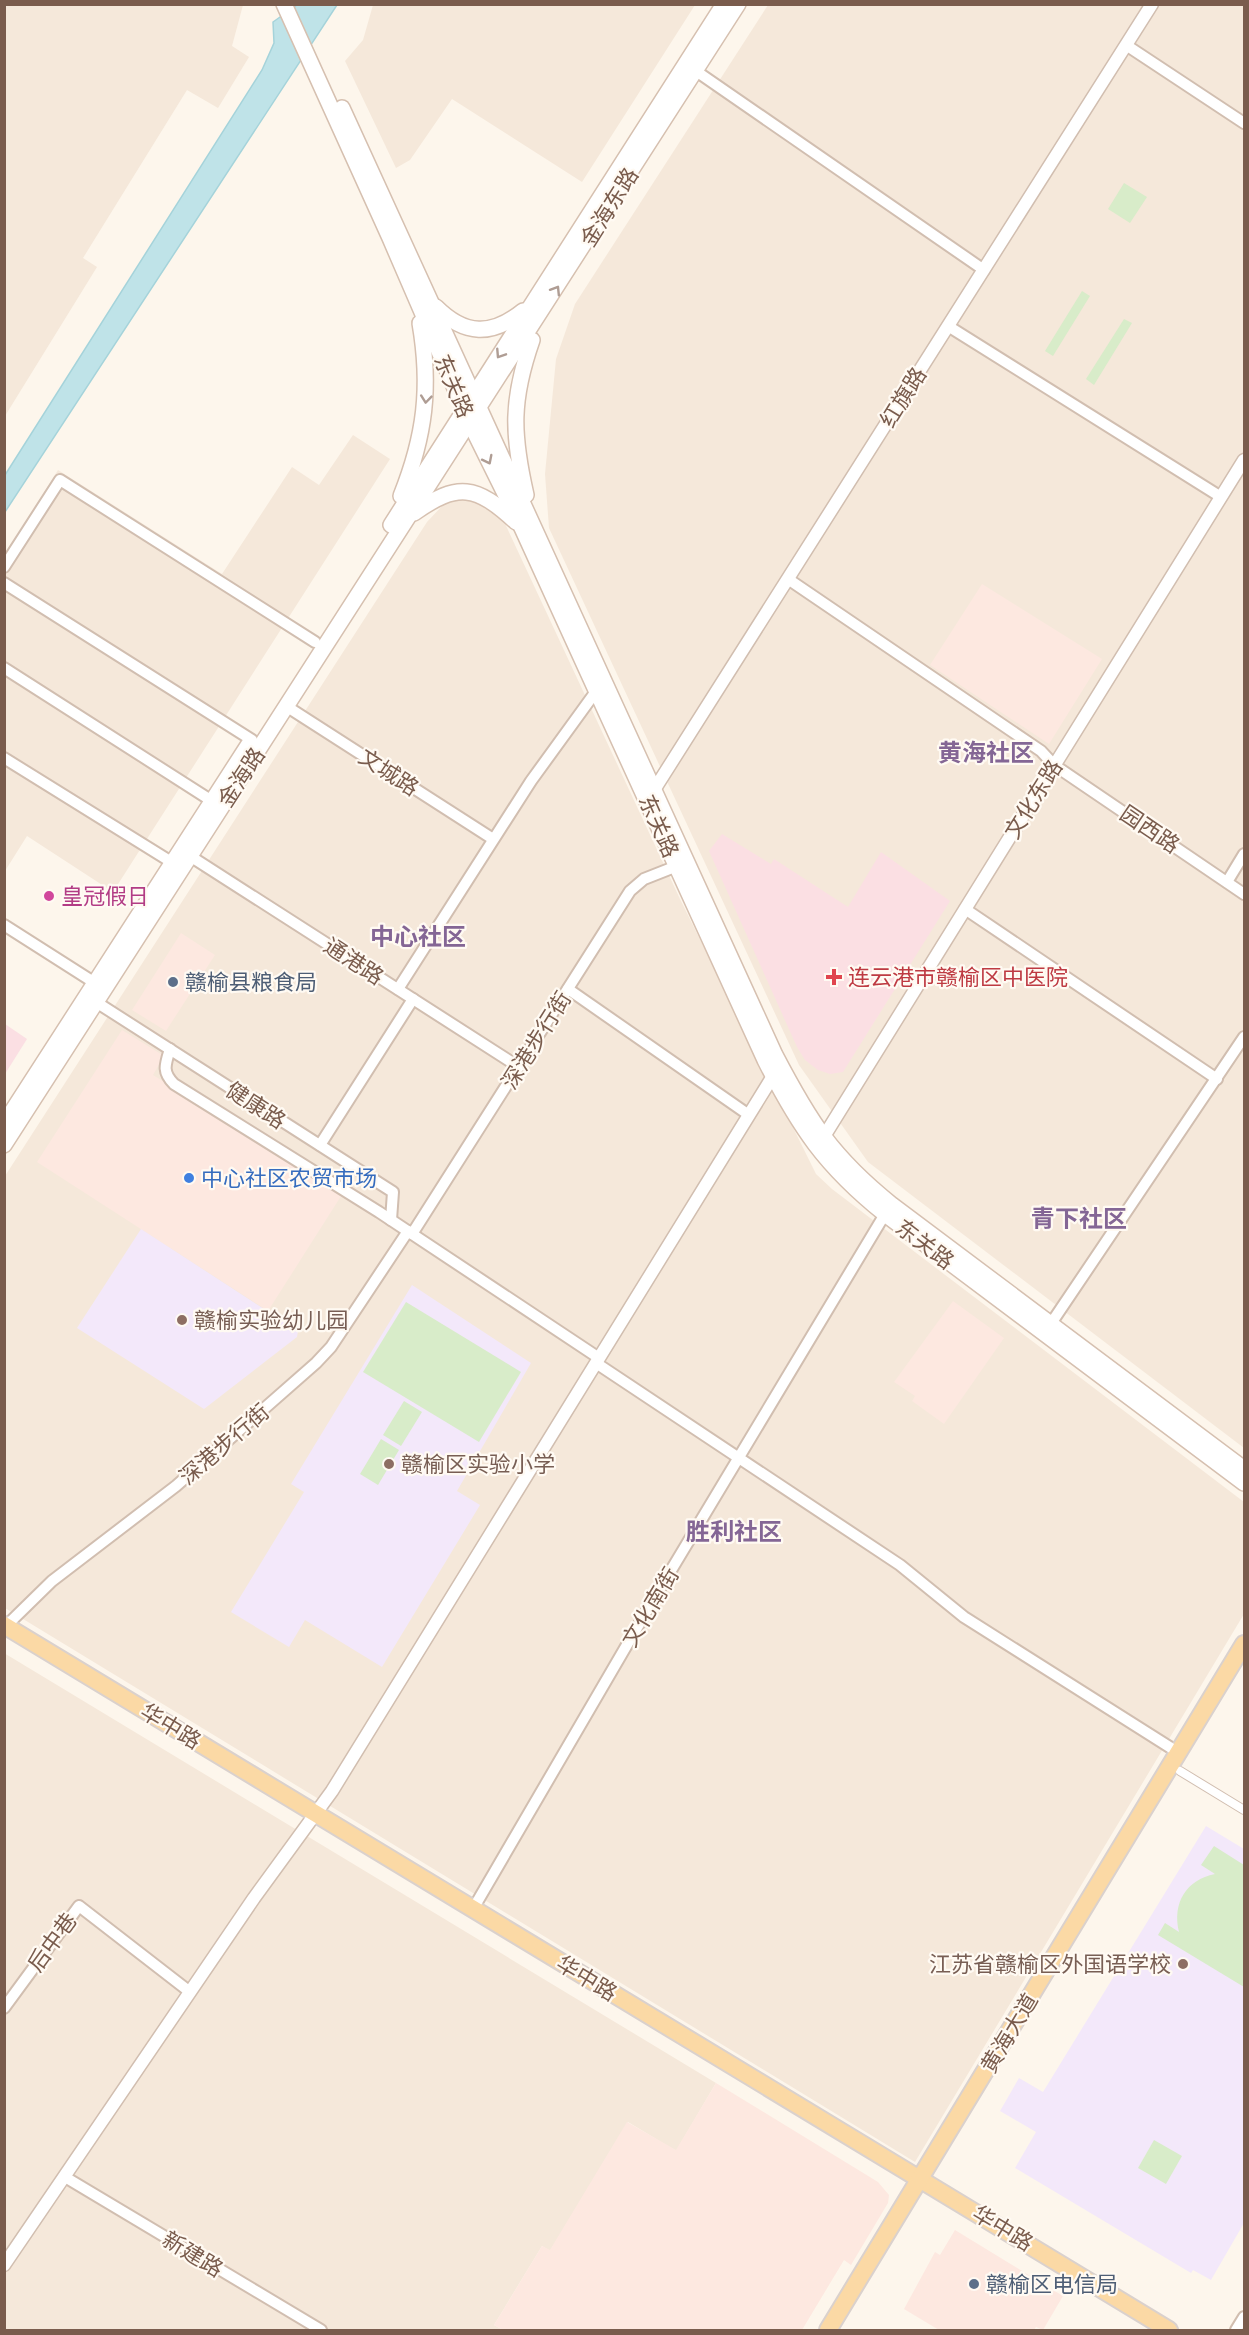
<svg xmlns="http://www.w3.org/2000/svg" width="1249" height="2335" viewBox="0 0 1249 2335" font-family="'PT Sans Narrow','Noto Sans SC',sans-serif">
	<rect width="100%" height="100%" fill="#fdf6ec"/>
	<!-- residential -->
	<g fill="#f5e8da">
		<path d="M 5,4 L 243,5 L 232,46 L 249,57 L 218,108 L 187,90 L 83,258 L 97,267 L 5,416 Z"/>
		<path d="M 373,5 L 373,4 L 695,5 L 582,182 L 452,99 L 410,160 L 396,168 L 345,61 L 363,40 Z"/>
		<path d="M 768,5 L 1244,5 L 1244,1448 L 868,1162 L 799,1065 L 549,528 L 545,474 L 556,359 L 575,304 Z"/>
		<path d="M 353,435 L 390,459 L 113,892 L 27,836 L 5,871 L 5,554 L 58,470 L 222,574 L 292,467 L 319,485 Z"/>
		<path d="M 456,498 L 477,499 L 502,517 L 680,899 L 816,1174 L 832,1189 L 1244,1502 L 1244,1614 L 915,2162 L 5,1608 L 5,1176 L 427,522 L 443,505 Z"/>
		<path d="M 4,1653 L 716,2083 L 676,2151 L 628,2122 L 550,2251 L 542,2246 L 494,2325 L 503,2330 L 5,2330 Z"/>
	</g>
	<!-- commercial -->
	<g fill="#fde8e0">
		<path d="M 982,584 L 1102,659 L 1049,744 L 930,665 Z"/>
		<path d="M 181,933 L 215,955 L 166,1031 L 132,1010 Z"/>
		<path d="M 122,1030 L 164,1056 L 153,1075 L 343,1193 L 268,1311 L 37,1162 Z"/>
		<path d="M 953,1301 L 1004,1338 L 944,1424 L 912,1401 L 915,1396 L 894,1382 Z"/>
		<path d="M 716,2083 L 878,2182 L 889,2195 L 888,2203 L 851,2265 L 844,2260 L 802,2330 L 503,2330 L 494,2325 L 542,2246 L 550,2250 L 627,2122 L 676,2150 Z"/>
		<path d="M 955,2230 L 1063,2296 L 1043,2330 L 1036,2327 L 1034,2330 L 939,2330 L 904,2309 L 935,2252 L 940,2255 Z"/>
	</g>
	<!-- education -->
	<g fill="#f3e8fa">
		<path d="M 141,1229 L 298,1331 L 297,1337 L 204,1409 L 77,1328 Z"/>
		<path d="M 412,1285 L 531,1363 L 457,1491 L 480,1505 L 382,1667 L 305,1620 L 289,1647 L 231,1612 L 304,1492 L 291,1484 Z"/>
		<path d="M 1206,1826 L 1244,1849 L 1244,2223 L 1211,2280 L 1193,2270 L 1191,2273 L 1015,2168 L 1036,2132 L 1000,2111 L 1019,2078 L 1043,2092 Z"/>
	</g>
	<!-- medical -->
	<g fill="#fbdfe3">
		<path d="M 722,834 L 771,864 L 774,859 L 848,907 L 881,852 L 950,901 L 843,1072 L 830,1074 L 818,1070 L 805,1060 L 797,1047 L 709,851 Z"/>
		<path d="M 5,1024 L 27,1039 L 5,1074 Z"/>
	</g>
	<!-- green -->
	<g fill="#d8ecc9">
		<path d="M 1124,183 L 1147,197 L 1130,223 L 1108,209 Z"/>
		<path d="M 1082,291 L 1090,296 L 1053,356 L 1045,351 Z"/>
		<path d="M 1124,319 L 1132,323 L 1094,385 L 1086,379 Z"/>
		<path d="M 406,1302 L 521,1372 L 479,1442 L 363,1372 Z"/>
		<path d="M 404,1401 L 422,1412 L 401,1446 L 383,1435 Z"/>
		<path d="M 381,1439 L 399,1450 L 378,1485 L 360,1474 Z"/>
		<path d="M 1214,1846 L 1244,1865 L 1244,1987 L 1158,1935 L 1165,1923 L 1179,1932 C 1172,1903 1186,1880 1215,1874 L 1201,1865 Z"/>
		<path d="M 1154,2140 L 1182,2156 L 1166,2184 L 1138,2168 Z"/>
	</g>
	<!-- water -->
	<path fill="#bfe3e8" stroke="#a5d3da" stroke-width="1.5" d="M 297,5 L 337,5 L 5,512 L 5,475 L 262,70 L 274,43 L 273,22 Z"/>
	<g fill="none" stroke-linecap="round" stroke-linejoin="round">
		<defs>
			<path id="pedestrian" d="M 1180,1771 L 1244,1810"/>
			<g id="minor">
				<path d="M 1126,45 L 1244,123"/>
				<path d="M 696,71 L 984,270"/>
				<path d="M 948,326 L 1221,497"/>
				<path d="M 4,567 L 60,480 L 315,642"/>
				<path d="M 788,579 L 1041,751 L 1054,765 L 1244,894"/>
				<path d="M 4,583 L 252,740"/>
				<path d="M 4,668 L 212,801"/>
				<path d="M 286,706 L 493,839"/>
				<path d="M 4,758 L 173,863"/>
				<path d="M 190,856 L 519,1067"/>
				<path d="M 1227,882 L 1244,854"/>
				<path d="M 965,909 L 1217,1079"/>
				<path d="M 4,925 L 95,983"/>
				<path d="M 398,989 L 531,781 L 597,690"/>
				<path d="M 568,989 L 749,1115"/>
				<path d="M 96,1002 L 393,1192 L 391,1220"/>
				<path d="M 170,1049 C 165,1065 162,1072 174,1084 L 379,1212 L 599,1358"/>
				<path d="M 320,1145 L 413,999"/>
				<path d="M 412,1234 L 630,891 L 644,879 L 677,866"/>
				<path d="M 1050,1325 L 1244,1037"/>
				<path d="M 596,1363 L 900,1565 L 964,1617 L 1179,1753"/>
				<path d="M 6,1626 L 52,1581 L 176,1486 L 316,1363 L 331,1347 L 408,1231"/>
				<path d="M 473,1909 L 649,1607 L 885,1214"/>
				<path d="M 4,2008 L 79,1906 L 190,1992"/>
				<path d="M 65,2177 L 321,2330"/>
				<path d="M 1236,2330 L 1244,2317"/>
			</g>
			<g id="tertiary">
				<path d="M 654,790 L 1152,4"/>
				<path d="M 823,1138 L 1244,460"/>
				<path d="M 4,2265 L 254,1898 L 332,1791 L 773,1076"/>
			</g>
			<g id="secondary">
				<path d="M 284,4 L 390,238 L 470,423 L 522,528 L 765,1060 C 799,1127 825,1166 885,1214 L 1244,1483"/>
				<path d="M 342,108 L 775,1055 C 810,1122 832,1157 892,1205 L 1244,1469"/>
				<path d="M 436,307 C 465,336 492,336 523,311"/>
				<path d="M 526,495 C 512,434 511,400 532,340"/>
				<path d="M 401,496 C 425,436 431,387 420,323"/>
				<path d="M 414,513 C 458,482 476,485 516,522"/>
				<path d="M 391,525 L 724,4"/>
				<path d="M 4,1124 L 249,744"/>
				<path d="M 4,1145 L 738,4"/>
			</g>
			<g id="primary">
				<path d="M 4,1625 L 1169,2330"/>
				<path d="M 828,2330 L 1244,1644"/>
			</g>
		</defs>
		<!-- pedestrian casing -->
		<use href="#pedestrian" stroke="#d1beb0" stroke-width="10"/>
		<!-- minor casing -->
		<use href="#minor" stroke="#d1beb0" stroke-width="14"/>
		<!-- tertiary casing -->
		<use href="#tertiary" stroke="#d1beb0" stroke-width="15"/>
		<!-- secondary casing -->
		<use href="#secondary" stroke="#d6c0b0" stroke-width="18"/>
		<!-- primary casing -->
		<use href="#primary" stroke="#dad1cd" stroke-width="20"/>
		<!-- pedestrian -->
		<use href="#pedestrian" stroke="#fff" stroke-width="8"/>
		<!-- minor -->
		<use href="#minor" stroke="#fff" stroke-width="10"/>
		<!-- tertiary -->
		<use href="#tertiary" stroke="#fff" stroke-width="12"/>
		<!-- secondary -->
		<use href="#secondary" stroke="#fff" stroke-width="15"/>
		<!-- primary -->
		<use href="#primary" stroke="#fbd9a5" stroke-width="16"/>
	</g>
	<!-- one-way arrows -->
	<defs><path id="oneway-chevron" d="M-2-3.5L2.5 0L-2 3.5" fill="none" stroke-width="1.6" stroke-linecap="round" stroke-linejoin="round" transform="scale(1.5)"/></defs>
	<g stroke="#af9d94">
		<use href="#oneway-chevron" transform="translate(556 290) rotate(-58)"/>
		<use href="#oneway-chevron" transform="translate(500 354) rotate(123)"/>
		<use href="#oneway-chevron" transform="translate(426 399) rotate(96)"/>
		<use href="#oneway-chevron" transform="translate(488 460) rotate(63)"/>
	</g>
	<!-- markers -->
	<circle fill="#d1479c" stroke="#fffaf3" stroke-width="2" cx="49" cy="896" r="6"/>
	<path fill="#e0444e" stroke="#fffaf3" stroke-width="2" d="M831 968h6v6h6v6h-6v6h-6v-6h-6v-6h6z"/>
	<g fill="#5c6f8a" stroke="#fffaf3" stroke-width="2">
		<circle cx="173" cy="982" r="6"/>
		<circle cx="974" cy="2284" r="6"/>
	</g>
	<circle fill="#3f7fe0" stroke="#fffaf3" stroke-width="2" cx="189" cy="1178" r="6"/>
	<g fill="#8d6e63" stroke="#fffaf3" stroke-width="2">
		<circle cx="182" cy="1320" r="6"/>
		<circle cx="389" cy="1464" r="6"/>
		<circle cx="1183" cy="1964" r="6"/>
	</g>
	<g text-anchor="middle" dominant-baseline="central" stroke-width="4.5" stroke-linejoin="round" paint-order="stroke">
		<!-- street labels -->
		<g font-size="22" fill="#7a5c4d" stroke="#fffaf3">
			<text transform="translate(609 207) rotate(-58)">金海东路</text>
			<text transform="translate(454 386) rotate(67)">东关路</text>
			<text transform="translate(903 397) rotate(-58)">红旗路</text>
			<text transform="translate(389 772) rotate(33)">文城路</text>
			<text transform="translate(241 777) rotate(-57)">金海路</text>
			<text transform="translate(1033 799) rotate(-58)">文化东路</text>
			<text transform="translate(659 826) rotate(66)">东关路</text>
			<text transform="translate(1150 829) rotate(34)">园西路</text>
			<text transform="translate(354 961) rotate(33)">通港路</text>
			<text transform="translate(536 1040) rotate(-58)">深港步行街</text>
			<text transform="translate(256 1105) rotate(33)">健康路</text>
			<text transform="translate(925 1244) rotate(37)">东关路</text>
			<text transform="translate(224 1444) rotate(-41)">深港步行街</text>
			<text transform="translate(650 1607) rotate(-59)">文化南街</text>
			<text transform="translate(171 1726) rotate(31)">华中路</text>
			<text transform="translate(52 1942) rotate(-54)">后中巷</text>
			<text transform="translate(587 1978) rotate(31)">华中路</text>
			<text transform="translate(1009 2033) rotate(-59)">黄海大道</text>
			<text transform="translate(1003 2228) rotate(31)">华中路</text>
			<text transform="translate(193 2254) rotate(31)">新建路</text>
		</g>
		<!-- hotel labels -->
		<g font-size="22" fill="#b23c85" stroke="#fffaf3" text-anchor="start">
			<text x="61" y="896">皇冠假日</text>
		</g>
		<!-- health labels -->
		<g font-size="22" fill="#be3a42" stroke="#fffaf3" text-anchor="start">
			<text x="848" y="977">连云港市赣榆区中医院</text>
		</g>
		<!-- service labels -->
		<g font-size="22" fill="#4e5e75" stroke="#fffaf3" text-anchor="start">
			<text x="185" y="982">赣榆县粮食局</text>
			<text x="986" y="2284">赣榆区电信局</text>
		</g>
		<!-- shop labels -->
		<g font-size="22" fill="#366cbe" stroke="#fffaf3" text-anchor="start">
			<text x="201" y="1178">中心社区农贸市场</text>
		</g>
		<!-- education labels -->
		<g font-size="22" fill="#785e54" stroke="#fffaf3" text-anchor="start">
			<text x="194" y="1320">赣榆实验幼儿园</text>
			<text x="401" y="1464">赣榆区实验小学</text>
			<text x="1171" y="1964" text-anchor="end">江苏省赣榆区外国语学校</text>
		</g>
		<!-- neighbourhood labels -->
		<g font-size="24" font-weight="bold" fill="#846695" stroke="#fffaf3">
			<text x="986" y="752">黄海社区</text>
			<text x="418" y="936">中心社区</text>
			<text x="1079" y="1218">青下社区</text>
			<text x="734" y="1531">胜利社区</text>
		</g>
	</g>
	<!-- border -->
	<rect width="1249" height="2335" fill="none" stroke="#7a5c4d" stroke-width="12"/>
</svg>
